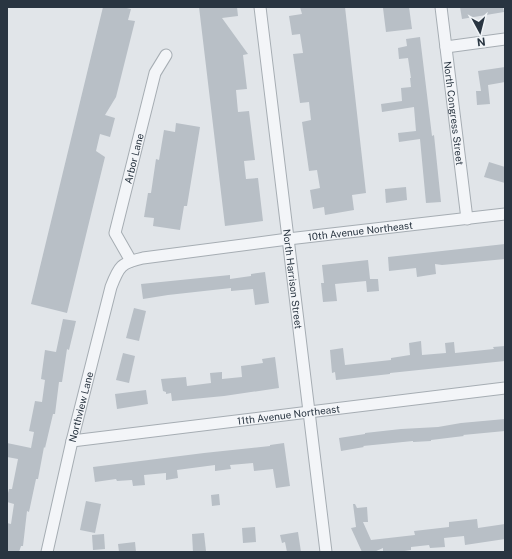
<svg xmlns="http://www.w3.org/2000/svg" width="512" height="559" viewBox="0 0 512 559" font-family="'Public Sans',sans-serif">
	<rect width="100%" height="100%" fill="#e1e5e9"/>
	<!-- building -->
	<g fill="#b8bfc6">
		<path d="M 103,7 L 122,7 L 131,9 L 128,20 L 135,21 L 116,97 L 105,115 L 115,118 L 110,137 L 100,134 L 96,151 L 105,157 L 67,313 L 31,304 Z"/>
		<path d="M 199,7 L 237,7 L 238,16 L 222,18 L 248,54 L 243,55 L 247,89 L 236,90 L 238,112 L 249,111 L 255,160 L 244,161 L 246,179 L 258,178 L 263,221 L 225,226 Z"/>
		<path d="M 300,7 L 345,7 L 366,193 L 352,195 L 354,210 L 325,215 L 324,207 L 313,209 L 310,190 L 320,188 L 317,170 L 309,171 L 302,122 L 311,120 L 309,102 L 300,103 L 293,54 L 303,53 L 300,34 L 292,35 L 289,16 L 302,14 Z"/>
		<path d="M 397,7 L 409,7 L 412,29 L 386,32 L 383,8 Z"/>
		<path d="M 460,7 L 503,7 L 504,12 L 462,19 Z"/>
		<path d="M 420,37 L 432,136 L 434,135 L 441,202 L 426,203 L 420,139 L 399,142 L 398,133 L 416,131 L 414,107 L 382,112 L 381,104 L 402,101 L 401,88 L 411,87 L 410,78 L 411,78 L 408,58 L 399,59 L 398,48 L 407,46 L 406,39 Z"/>
		<path d="M 505,67 L 505,82 L 488,85 L 490,104 L 477,105 L 476,91 L 481,91 L 478,71 Z"/>
		<path d="M 176,123 L 200,127 L 187,206 L 184,206 L 180,230 L 153,226 L 154,218 L 144,217 L 148,193 L 151,193 L 156,159 L 159,160 L 164,130 L 175,132 Z"/>
		<path d="M 489,162 L 505,167 L 505,183 L 484,177 Z"/>
		<path d="M 406,187 L 407,200 L 386,203 L 385,189 Z"/>
		<path d="M 505,244 L 505,259 L 442,265 L 435,264 L 436,274 L 417,277 L 416,268 L 389,271 L 388,257 Z"/>
		<path d="M 368,260 L 370,279 L 378,279 L 379,291 L 367,292 L 366,281 L 335,284 L 337,301 L 323,302 L 321,283 L 324,283 L 322,265 Z"/>
		<path d="M 265,272 L 269,303 L 255,305 L 253,289 L 231,291 L 231,288 L 168,295 L 143,299 L 141,284 L 230,275 L 230,279 L 251,276 L 251,274 Z"/>
		<path d="M 134,308 L 146,311 L 139,341 L 126,338 Z"/>
		<path d="M 63,319 L 76,321 L 69,350 L 67,349 L 62,382 L 59,382 L 55,414 L 53,414 L 45,448 L 44,447 L 38,479 L 36,479 L 29,512 L 27,511 L 23,546 L 21,546 L 19,552 L 7,552 L 7,523 L 11,524 L 14,504 L 7,502 L 7,497 L 9,489 L 12,489 L 18,459 L 7,457 L 7,443 L 31,448 L 34,432 L 29,431 L 35,401 L 42,402 L 45,380 L 41,379 L 45,350 L 56,352 Z"/>
		<path d="M 421,341 L 422,355 L 446,353 L 445,343 L 454,342 L 455,353 L 494,349 L 493,347 L 505,346 L 505,361 L 390,373 L 390,374 L 336,380 L 335,372 L 332,373 L 330,350 L 343,348 L 345,365 L 391,360 L 391,358 L 410,355 L 409,343 Z"/>
		<path d="M 123,353 L 135,356 L 129,383 L 116,380 Z"/>
		<path d="M 275,357 L 279,388 L 224,396 L 172,401 L 171,393 L 166,394 L 166,392 L 163,391 L 161,379 L 186,377 L 187,386 L 211,383 L 210,373 L 222,372 L 222,379 L 242,377 L 241,366 L 263,363 L 262,359 Z"/>
		<path d="M 146,390 L 148,404 L 117,409 L 115,394 Z"/>
		<path d="M 505,419 L 505,431 L 463,435 L 464,436 L 431,440 L 431,441 L 413,442 L 413,441 L 363,446 L 364,447 L 341,451 L 339,438 L 365,434 L 365,433 L 401,429 L 438,427 L 461,423 Z"/>
		<path d="M 284,443 L 290,486 L 276,488 L 273,469 L 254,471 L 253,463 L 230,465 L 231,469 L 215,471 L 215,465 L 177,470 L 178,478 L 166,480 L 166,473 L 144,475 L 145,485 L 133,486 L 132,480 L 117,481 L 116,479 L 95,482 L 93,467 L 204,453 L 270,446 L 270,445 Z"/>
		<path d="M 219,494 L 220,505 L 212,506 L 211,495 Z"/>
		<path d="M 86,501 L 101,504 L 95,533 L 80,530 Z"/>
		<path d="M 353,504 L 355,504 L 357,508 L 367,507 L 368,522 L 363,522 L 371,540 L 415,535 L 414,531 L 449,527 L 449,522 L 477,519 L 478,528 L 505,524 L 505,539 L 465,545 L 464,536 L 444,538 L 445,547 L 430,548 L 429,545 L 411,547 L 411,550 L 398,552 L 383,552 L 383,548 L 374,552 L 362,552 L 351,528 L 356,527 Z"/>
		<path d="M 255,527 L 256,542 L 243,543 L 242,528 Z"/>
		<path d="M 298,532 L 301,552 L 287,552 L 285,542 L 282,543 L 280,535 Z"/>
		<path d="M 204,533 L 206,551 L 193,552 L 192,534 Z"/>
		<path d="M 104,534 L 105,549 L 93,550 L 92,535 Z"/>
		<path d="M 135,542 L 136,552 L 119,552 L 118,544 Z"/>
	</g>
	<g fill="none" stroke-linecap="round" stroke-linejoin="round">
		<defs>
			<g id="minor">
				<path id="s1" d="M 260,7 L 326,552"/>
				<path id="s2" d="M 441,7 L 467,219"/>
				<path d="M 446,47 L 505,39"/>
				<path id="s3" d="M 131,261 L 115,233 L 155,73 L 166,55"/>
				<path id="s4" d="M 72,441 L 505,388"/>
				<path id="s5" d="M 47,552 L 72,441 L 111,287 C 119,266 121,263 143,258 L 288,239 L 505,214"/>
			</g>
		</defs>
		<!-- minor casing -->
		<use href="#minor" stroke="#a6adb3" stroke-width="13"/>
		<!-- minor -->
		<use href="#minor" stroke="#f3f5f8" stroke-width="11"/>
	</g>
	<g text-anchor="middle" dominant-baseline="central" stroke-width="3" stroke-linejoin="round" paint-order="stroke">
		<!-- street labels -->
		<g font-size="10" fill="#293541" stroke="#f0f4f7">
			<text stroke="none"><textPath href="#s2" startOffset="107">North Congress Street</textPath></text>
			<text stroke="none"><textPath href="#s3" startOffset="109">Arbor Lane</textPath></text>
			<text stroke="none"><textPath href="#s5" startOffset="538">10th Avenue Northeast</textPath></text>
			<text stroke="none"><textPath href="#s1" startOffset="274">North Harrison Street</textPath></text>
			<text stroke="none"><textPath href="#s5" startOffset="149">Northview Lane</textPath></text>
			<text stroke="none"><textPath href="#s4" startOffset="218">11th Avenue Northeast</textPath></text>
		</g>
	</g>
	<!-- border -->
	<rect width="512" height="559" fill="none" stroke="#293541" stroke-width="16"/>
	<!-- north arrow -->
	<g transform="translate(480 32) rotate(173)" stroke="#f0f4f7" stroke-width="3" paint-order="stroke">
	<path d="M0-3L7 15L0 10L-7 15Z" fill="#293541"/>
	<text y="-6" font-size="11" font-weight="bold" text-anchor="middle" fill="#293541">N</text>
	</g>
</svg>
